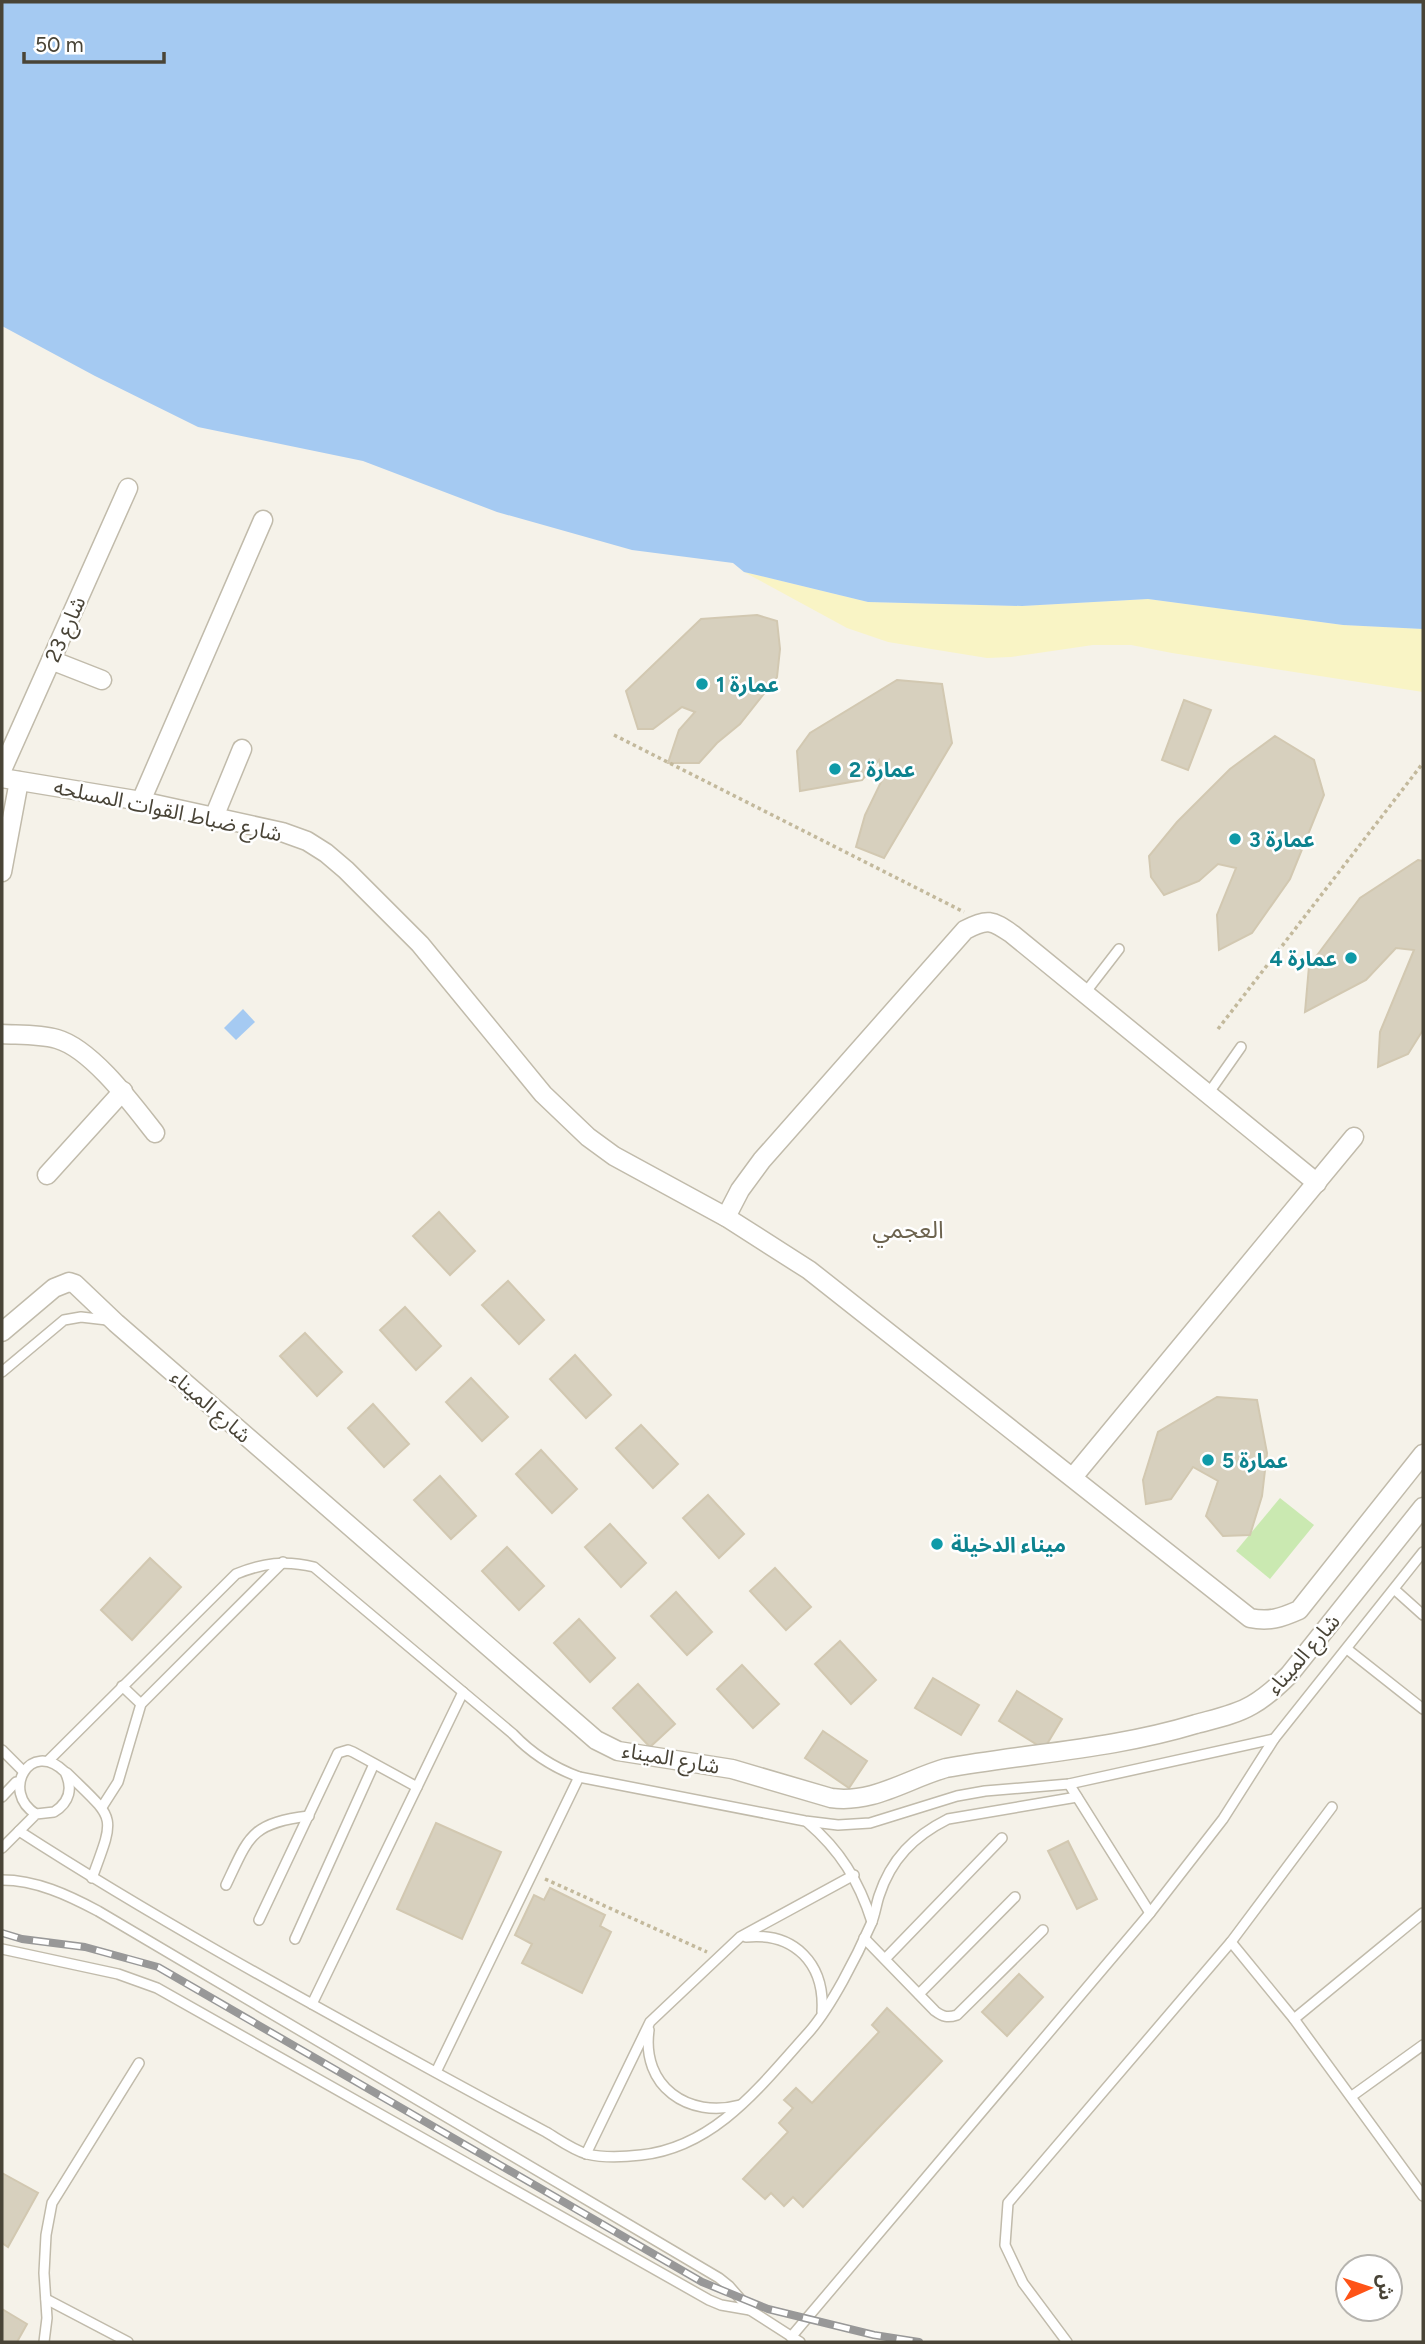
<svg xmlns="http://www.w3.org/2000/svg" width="1425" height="2344" viewBox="0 0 1425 2344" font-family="Figtree,'Noto Sans Arabic',sans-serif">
	<rect width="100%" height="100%" fill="#f5f2e9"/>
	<!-- green -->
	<path fill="#cae9b1" d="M 1280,1498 L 1314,1525 L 1270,1579 L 1236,1551 Z"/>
	<!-- sand -->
	<path fill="#f9f4c5" d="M 744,572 L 868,602 L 1022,606 L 1148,599 L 1343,625 L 1423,629 L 1423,692 L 1172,653 L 1131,645 L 1093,645 L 1011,657 L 987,658 L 888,642 L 847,628 Z"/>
	<!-- water -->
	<g fill="#a5caf2">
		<path d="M 2,2 L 1423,2 L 1423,629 L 1343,625 L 1148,599 L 1022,606 L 868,602 L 744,572 L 733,563 L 632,550 L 497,512 L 363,461 L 198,427 L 95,376 L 2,326 Z"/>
		<path d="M 243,1009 L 255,1022 L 236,1040 L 224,1028 Z"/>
	</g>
	<!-- building -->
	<g fill="#d7d0be" stroke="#d2c8b1" stroke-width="2">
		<path d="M 757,615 L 777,621 L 780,649 L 777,677 L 740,724 L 717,743 L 699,763 L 668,763 L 679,730 L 695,712 L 682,707 L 653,729 L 638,729 L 626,691 L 701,619 Z"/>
		<path d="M 897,680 L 942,684 L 952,743 L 884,858 L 856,847 L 865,815 L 883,778 L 879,760 L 862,780 L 800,791 L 797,751 L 810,733 Z"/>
		<path d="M 1184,700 L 1211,710 L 1188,770 L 1162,760 Z"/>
		<path d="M 1275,736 L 1314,760 L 1324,795 L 1290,879 L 1252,933 L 1219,950 L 1217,915 L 1236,868 L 1218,864 L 1199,881 L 1164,895 L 1151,877 L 1149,856 L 1177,822 L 1230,769 Z"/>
		<path d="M 1418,860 L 1423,861 L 1423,1030 L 1408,1054 L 1378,1067 L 1380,1032 L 1414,950 L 1396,948 L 1366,980 L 1305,1012 L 1309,966 L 1360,898 Z"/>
		<path d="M 439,1212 L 475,1251 L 450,1275 L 413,1236 Z"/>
		<path d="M 508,1281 L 544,1320 L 519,1344 L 482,1305 Z"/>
		<path d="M 405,1307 L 441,1346 L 416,1370 L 380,1330 Z"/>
		<path d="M 305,1333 L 342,1372 L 317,1396 L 280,1356 Z"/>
		<path d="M 575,1355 L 611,1395 L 586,1418 L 550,1379 Z"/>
		<path d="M 471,1378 L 508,1417 L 482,1441 L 446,1402 Z"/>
		<path d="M 1217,1397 L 1257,1400 L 1267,1453 L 1262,1496 L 1250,1535 L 1223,1536 L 1206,1516 L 1218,1481 L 1193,1467 L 1171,1499 L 1146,1504 L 1143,1480 L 1158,1432 Z"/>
		<path d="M 373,1404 L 409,1444 L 384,1467 L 348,1428 Z"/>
		<path d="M 641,1425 L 678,1464 L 653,1488 L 616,1448 Z"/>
		<path d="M 541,1450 L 577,1489 L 552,1513 L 516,1474 Z"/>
		<path d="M 440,1476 L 476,1516 L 451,1539 L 414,1500 Z"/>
		<path d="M 708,1495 L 744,1534 L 719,1558 L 683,1518 Z"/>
		<path d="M 610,1524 L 646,1563 L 621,1587 L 585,1547 Z"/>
		<path d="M 507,1547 L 544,1586 L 519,1610 L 482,1571 Z"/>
		<path d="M 150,1558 L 181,1587 L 132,1640 L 101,1610 Z"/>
		<path d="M 775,1568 L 811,1607 L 786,1630 L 750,1591 Z"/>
		<path d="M 676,1592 L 712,1632 L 687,1655 L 651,1616 Z"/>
		<path d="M 579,1619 L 615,1658 L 590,1682 L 554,1643 Z"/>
		<path d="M 840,1641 L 876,1680 L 851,1704 L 815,1664 Z"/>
		<path d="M 742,1665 L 779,1704 L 753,1728 L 717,1689 Z"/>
		<path d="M 933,1678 L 979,1705 L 961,1735 L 915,1708 Z"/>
		<path d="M 638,1684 L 675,1724 L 650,1747 L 613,1708 Z"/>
		<path d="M 1017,1691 L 1062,1719 L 1044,1749 L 999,1721 Z"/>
		<path d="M 823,1731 L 867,1761 L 849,1788 L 805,1758 Z"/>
		<path d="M 436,1823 L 501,1852 L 462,1939 L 397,1909 Z"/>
		<path d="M 1068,1841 L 1097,1899 L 1077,1909 L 1048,1851 Z"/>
		<path d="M 550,1888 L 605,1915 L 600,1926 L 611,1932 L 582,1993 L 522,1963 L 532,1944 L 515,1935 L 534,1895 L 544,1900 Z"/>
		<path d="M 1019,1974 L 1043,1997 L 1007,2036 L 982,2012 Z"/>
		<path d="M 887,2008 L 942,2061 L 803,2207 L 793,2197 L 784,2206 L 771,2193 L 765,2199 L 743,2179 L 788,2132 L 779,2123 L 793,2108 L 784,2100 L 796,2088 L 812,2103 L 879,2032 L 872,2025 Z"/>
		<path d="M 2,2173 L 38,2193 L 8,2247 L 2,2243 Z"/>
		<path d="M 2,2309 L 27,2324 L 17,2342 L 2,2342 Z"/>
	</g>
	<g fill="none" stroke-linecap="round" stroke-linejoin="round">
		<defs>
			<g id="lane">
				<path d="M 1085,993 L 1119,949"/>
				<path d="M 1208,1094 L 1241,1047"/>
				<path d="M 2,1372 L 64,1320 L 81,1317 L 107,1320"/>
				<path d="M 1394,1589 L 1423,1615"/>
				<path d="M 1347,1649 L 1423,1709"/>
				<path d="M 122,1686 L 141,1704"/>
				<path d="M 2,1750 L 22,1770"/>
				<path d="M 49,1760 L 236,1574 C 263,1563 285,1560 314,1567 L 513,1734 C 532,1754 552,1767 579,1777 L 805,1821 L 838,1825 L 870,1823 L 957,1796 L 985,1791 L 1069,1784 L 1274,1739"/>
				<path d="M 67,1773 C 116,1821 116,1813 92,1878"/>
				<path d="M 1069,1784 L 1150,1913"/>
				<path d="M 2,1797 L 16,1782"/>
				<path d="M 102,1807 L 118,1782 L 141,1704 L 283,1562"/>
				<path d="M 807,1822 C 840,1850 859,1881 872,1922"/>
				<path d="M 19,1831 C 157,1920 302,1999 446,2078 C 479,2096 512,2114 546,2132 C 558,2139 573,2150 587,2154 C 604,2158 624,2157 641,2155 C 716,2147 762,2084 809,2032 C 831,2007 857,1956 871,1924 C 875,1915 876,1905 879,1896 C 891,1859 914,1836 948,1819 L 1077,1797"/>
				<path d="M 2,1848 L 36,1814 L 54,1812 C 70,1802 73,1788 65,1772 C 30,1738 0,1792 36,1814"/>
				<path d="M 2,1880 C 36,1880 68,1895 98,1911 L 719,2278 L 729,2286 L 750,2310 L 800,2342"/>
				<path d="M 226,1885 C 249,1837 250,1823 309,1816"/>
				<path d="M 259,1920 L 338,1753 L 348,1750 L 353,1752 L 417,1787"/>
				<path d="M 746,1937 C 795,1932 825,1964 822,2012"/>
				<path d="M 864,1938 L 935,2011 C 943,2017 948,2018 957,2015 L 1043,1930"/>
				<path d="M 295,1939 L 374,1764"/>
				<path d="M 1231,1942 L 1294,2019 L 1423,2196"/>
				<path d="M 2,1949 L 118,1974 L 157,1988 L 709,2300 L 721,2305 L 750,2310"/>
				<path d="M 885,1959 L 1002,1838"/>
				<path d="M 919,1994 L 1015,1897"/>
				<path d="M 312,2004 L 463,1692"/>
				<path d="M 1294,2019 L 1423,1913"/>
				<path d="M 649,2030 C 641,2086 688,2119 740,2105"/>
				<path d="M 436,2072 L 579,1777"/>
				<path d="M 1352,2096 L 1423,2045"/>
				<path d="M 586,2154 L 650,2022 L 740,1937 L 854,1875"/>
				<path d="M 46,2299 L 128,2342"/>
				<path d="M 791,2337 L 1150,1913 L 1223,1819 L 1274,1739 L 1423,1552"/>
				<path d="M 44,2342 L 47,2318 L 44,2273 L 46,2235 L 52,2203 L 139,2063"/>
				<path d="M 1067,2342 L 1023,2283 L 1005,2245 L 1008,2203 L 1231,1942 L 1332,1807"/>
			</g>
			<g id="street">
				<path d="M 51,660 L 102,680"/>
				<path d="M 2,770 L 128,488"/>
				<path d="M 2,778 L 141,801 L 282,832 L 307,841 L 326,853 L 346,870 L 420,944 L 543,1094 L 588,1137 L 614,1156 L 726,1217 L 809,1270 L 1250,1618 C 1269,1622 1281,1618 1299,1610 L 1423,1454"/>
				<path d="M 141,801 L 263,520"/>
				<path d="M 214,817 L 242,749"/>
				<path d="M 2,872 L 19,781"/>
				<path d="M 2,1034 C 19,1035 39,1034 57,1039 C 92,1049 133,1105 155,1133"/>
				<path d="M 47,1175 L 123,1091"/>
				<path d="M 726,1217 L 740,1190 L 762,1160 L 965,930 C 987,918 992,920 1012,934 L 1317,1183"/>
				<path d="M 2,1332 L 54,1288 L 69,1282 L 75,1284 L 116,1323 L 596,1740 L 618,1751 L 732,1769 L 831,1798 C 873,1804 907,1779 946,1768 C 1030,1753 1114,1749 1196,1724 C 1214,1719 1235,1715 1252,1705 C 1266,1697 1277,1687 1289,1675 L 1423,1507"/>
				<path d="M 1073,1477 L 1354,1137"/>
			</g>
		</defs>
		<!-- lane casing -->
		<use href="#lane" stroke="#c1bbab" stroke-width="12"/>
		<!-- street casing -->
		<use href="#street" stroke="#c1bbab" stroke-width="21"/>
		<!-- path -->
		<g stroke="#c3b99c" stroke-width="3.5" stroke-dasharray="3.5 3.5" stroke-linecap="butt">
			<path d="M 614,735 L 964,912"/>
			<path d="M 1218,1029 L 1423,763"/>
			<path d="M 545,1879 L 707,1952"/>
		</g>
		<!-- lane -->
		<use href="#lane" stroke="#fff" stroke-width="9"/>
		<!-- street -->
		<use href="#street" stroke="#fff" stroke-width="18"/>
		<defs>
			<path id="rail" d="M 2,1933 L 22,1939 L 85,1947 L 158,1967 L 702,2282 L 768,2309 L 874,2335 L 919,2342"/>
		</defs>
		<!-- rail casing -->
		<use href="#rail" stroke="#989898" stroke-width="8"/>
		<!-- rail -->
		<use href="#rail" stroke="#fff" stroke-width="5" stroke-dasharray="16" stroke-linecap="butt"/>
	</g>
	<!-- markers -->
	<g fill="#0f9aa8" stroke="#fff" stroke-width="2.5">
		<circle cx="702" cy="684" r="7"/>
		<circle cx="835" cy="769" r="7"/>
		<circle cx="1235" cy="839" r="7"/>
		<circle cx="1351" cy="958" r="7"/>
		<circle cx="1208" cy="1460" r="7"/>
		<circle cx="937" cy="1544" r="7"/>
	</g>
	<g text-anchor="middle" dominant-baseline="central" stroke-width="5" stroke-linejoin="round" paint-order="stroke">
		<!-- street labels -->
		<g font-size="21" fill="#494437" stroke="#fff">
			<text transform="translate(65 629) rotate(-66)">شارع 23</text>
			<text transform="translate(168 810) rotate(12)">شارع ضباط القوات المسلحه</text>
			<text transform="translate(211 1406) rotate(41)">شارع الميناء</text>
			<text transform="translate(1303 1654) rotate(-49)">شارع الميناء</text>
			<text transform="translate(671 1758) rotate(10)">شارع الميناء</text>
		</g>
		<!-- culture labels -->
		<g font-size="21" font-weight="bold" fill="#0d838f" stroke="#fff" text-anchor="start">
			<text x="716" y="684">عمارة 1</text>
			<text x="849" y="769">عمارة 2</text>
			<text x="1249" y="839">عمارة 3</text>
			<text x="1337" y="958" text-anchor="end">عمارة 4</text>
			<text x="1222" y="1460">عمارة 5</text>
			<text x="951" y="1544">ميناء الدخيلة</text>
		</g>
		<!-- quarter labels -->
		<g font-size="24" fill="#6c634e" stroke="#fff">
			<text x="908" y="1229">العجمي</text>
		</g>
	</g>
	<!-- border -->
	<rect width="1425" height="2344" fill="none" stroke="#494437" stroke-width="7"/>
	<!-- north arrow -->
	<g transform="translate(1369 2288) rotate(87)"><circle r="33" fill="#ffffff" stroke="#b6b4af" stroke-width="2"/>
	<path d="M0-5L12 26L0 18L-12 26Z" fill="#fe5317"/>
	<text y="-10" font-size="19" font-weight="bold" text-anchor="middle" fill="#494437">ش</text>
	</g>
	<!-- scale -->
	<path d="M24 52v10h140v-10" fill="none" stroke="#494437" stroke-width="3.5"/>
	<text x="35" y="52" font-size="21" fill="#494437" stroke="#ffffff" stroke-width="5" paint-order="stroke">50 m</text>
</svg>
